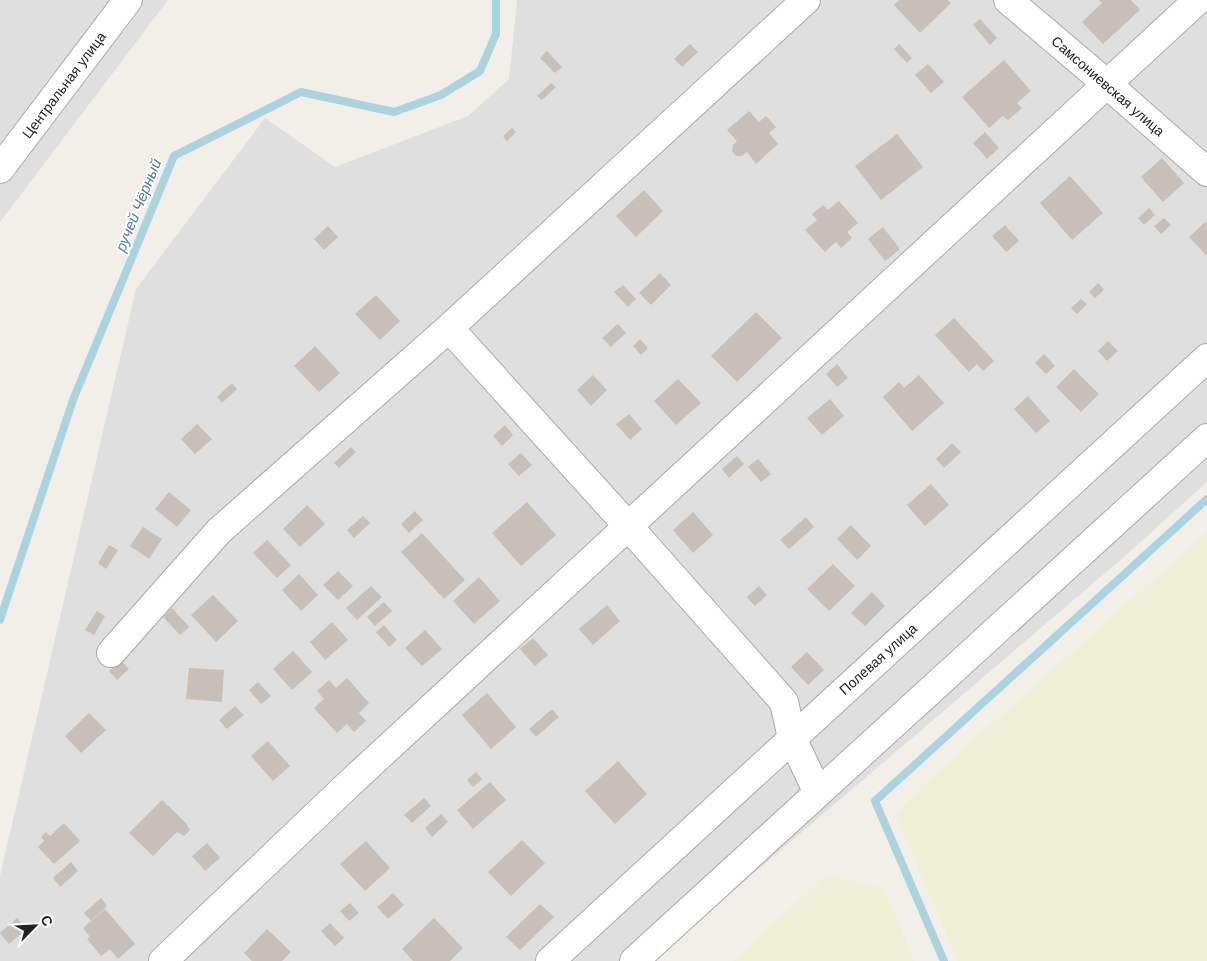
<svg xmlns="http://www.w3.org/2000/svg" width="1207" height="961" viewBox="0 0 1207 961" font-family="Arial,sans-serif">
	<rect width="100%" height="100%" fill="#f2efe9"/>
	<!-- residential -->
	<g fill="#e0dfdf">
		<path d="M 0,0 L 168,0 L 0,222 Z"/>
		<path d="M 516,0 L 1207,0 L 1207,482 L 1124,557 L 651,961 L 0,961 L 0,876 L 136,289 L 265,118 L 335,167 L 468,116 L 509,79 L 517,2 Z"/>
	</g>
	<!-- farmland -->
	<g fill="#eef0d5">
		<path d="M 1207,532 L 1207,961 L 958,961 L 895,815 L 923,785 Z"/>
		<path d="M 826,875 L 883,888 L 915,961 L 734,961 Z"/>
	</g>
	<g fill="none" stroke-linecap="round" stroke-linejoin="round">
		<!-- stream -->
		<g stroke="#aad3df" stroke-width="8">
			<path d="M 0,620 L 73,400 L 174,156 L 301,92 L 394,112 L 441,95 L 480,71 L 496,34 L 496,0"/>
			<path d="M 944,961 L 875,801 L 1207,499"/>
		</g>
	</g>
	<!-- building -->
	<g fill="#c7bfb8">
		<path d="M 899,0 L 948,0 L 951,3 L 920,33 L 894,5 Z"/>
		<path d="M 1099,0 L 1131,0 L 1140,10 L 1103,44 L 1082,22 L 1102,3 Z"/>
		<path d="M 980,19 L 997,38 L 990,45 L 973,25 Z"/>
		<path d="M 690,44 L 698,52 L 682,67 L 674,59 Z"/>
		<path d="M 899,44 L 912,58 L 907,63 L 894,49 Z"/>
		<path d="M 547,51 L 562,67 L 555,73 L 540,58 Z"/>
		<path d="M 1004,60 L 1031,91 L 1017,103 L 1022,108 L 1008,120 L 1003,116 L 989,128 L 962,97 Z"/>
		<path d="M 928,64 L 944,82 L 931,93 L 915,75 Z"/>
		<path d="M 551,83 L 556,87 L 542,100 L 537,96 Z"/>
		<path d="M 749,111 L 759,122 L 766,116 L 776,127 L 769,133 L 778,144 L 756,164 L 747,152 L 742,156 L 736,156 L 732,151 L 733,145 L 737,141 L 727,130 Z"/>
		<path d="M 512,128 L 516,132 L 507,141 L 503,136 Z"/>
		<path d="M 985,132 L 999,148 L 987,159 L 973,143 Z"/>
		<path d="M 897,134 L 923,167 L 881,200 L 855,166 Z"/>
		<path d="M 1162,158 L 1184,183 L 1163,202 L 1141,177 Z"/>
		<path d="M 1070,176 L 1103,213 L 1072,240 L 1040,203 Z"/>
		<path d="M 644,190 L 663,211 L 636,237 L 616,216 Z"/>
		<path d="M 839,201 L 858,223 L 847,232 L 852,238 L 841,248 L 836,242 L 825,252 L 805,230 L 817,220 L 812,214 L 823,205 L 828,210 Z"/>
		<path d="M 1149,208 L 1155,215 L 1144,225 L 1138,218 Z"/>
		<path d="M 1164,218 L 1171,225 L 1161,234 L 1154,226 Z"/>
		<path d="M 1205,222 L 1207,224 L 1207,256 L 1189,237 Z"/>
		<path d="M 1005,225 L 1019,241 L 1006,252 L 992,236 Z"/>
		<path d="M 328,226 L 338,237 L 324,250 L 314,239 Z"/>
		<path d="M 883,227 L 900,249 L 885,261 L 868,239 Z"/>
		<path d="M 660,273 L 671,285 L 651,305 L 639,293 Z"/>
		<path d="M 1098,283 L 1104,290 L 1095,298 L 1089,292 Z"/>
		<path d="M 623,285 L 636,299 L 628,307 L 614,292 Z"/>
		<path d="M 376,295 L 400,321 L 380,340 L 355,314 Z"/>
		<path d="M 1081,299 L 1087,304 L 1077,314 L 1071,308 Z"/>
		<path d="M 756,312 L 782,338 L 737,382 L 711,356 Z"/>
		<path d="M 954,318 L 994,361 L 983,371 L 977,364 L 969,372 L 935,335 Z"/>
		<path d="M 618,324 L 626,333 L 611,347 L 602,338 Z"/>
		<path d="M 640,339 L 648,348 L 641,355 L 633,346 Z"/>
		<path d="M 1108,341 L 1118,351 L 1107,361 L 1098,351 Z"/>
		<path d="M 315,346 L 340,373 L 319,392 L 294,366 Z"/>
		<path d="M 1044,354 L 1055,366 L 1046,374 L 1035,363 Z"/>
		<path d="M 837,364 L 848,378 L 837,387 L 826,374 Z"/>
		<path d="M 1074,369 L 1099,394 L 1081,412 L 1056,387 Z"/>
		<path d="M 593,375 L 607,390 L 591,406 L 577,390 Z"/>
		<path d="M 919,375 L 944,403 L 912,431 L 883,397 L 899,382 L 904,388 Z"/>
		<path d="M 678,379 L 701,403 L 676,425 L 654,401 Z"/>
		<path d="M 232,383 L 237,389 L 222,403 L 217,397 Z"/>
		<path d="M 1028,396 L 1050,421 L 1036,433 L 1014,409 Z"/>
		<path d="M 830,399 L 844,416 L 822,435 L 807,418 Z"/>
		<path d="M 629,414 L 642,429 L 630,440 L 616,424 Z"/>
		<path d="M 197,424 L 212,439 L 195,454 L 181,439 Z"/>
		<path d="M 505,425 L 513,435 L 502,446 L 493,436 Z"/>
		<path d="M 952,443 L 961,452 L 944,468 L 936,459 Z"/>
		<path d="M 351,447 L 356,452 L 339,468 L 334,463 Z"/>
		<path d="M 521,453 L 532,465 L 519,476 L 508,464 Z"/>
		<path d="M 737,456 L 744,464 L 729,478 L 722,469 Z"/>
		<path d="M 758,459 L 771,474 L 761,482 L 748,467 Z"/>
		<path d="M 931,484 L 949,505 L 925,526 L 907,505 Z"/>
		<path d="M 169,492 L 191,510 L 177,527 L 155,509 Z"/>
		<path d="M 527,502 L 556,535 L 521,566 L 492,533 Z"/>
		<path d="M 307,505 L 325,524 L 300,547 L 283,529 Z"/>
		<path d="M 415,511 L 423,520 L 409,533 L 401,524 Z"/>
		<path d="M 693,512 L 713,535 L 693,553 L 673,530 Z"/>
		<path d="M 363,516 L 370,523 L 354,538 L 347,530 Z"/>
		<path d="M 806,517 L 814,527 L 789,549 L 780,540 Z"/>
		<path d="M 851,525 L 871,546 L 857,560 L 837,539 Z"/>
		<path d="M 143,527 L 162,539 L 149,559 L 130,546 Z"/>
		<path d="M 422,533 L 465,580 L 444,599 L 401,552 Z"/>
		<path d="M 267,540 L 291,565 L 277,578 L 253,553 Z"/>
		<path d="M 109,545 L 118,550 L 106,569 L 98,563 Z"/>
		<path d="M 833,564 L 855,586 L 829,611 L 807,589 Z"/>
		<path d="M 338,571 L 353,586 L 338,600 L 323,585 Z"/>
		<path d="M 299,574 L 318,595 L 301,611 L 282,590 Z"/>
		<path d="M 479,577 L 500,601 L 474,624 L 453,601 Z"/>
		<path d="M 371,586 L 382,597 L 357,620 L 346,608 Z"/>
		<path d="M 759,586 L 767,595 L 755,606 L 747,597 Z"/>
		<path d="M 872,592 L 885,606 L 865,626 L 851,613 Z"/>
		<path d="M 213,595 L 238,621 L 216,642 L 191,615 Z"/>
		<path d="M 384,602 L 392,611 L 375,626 L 367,617 Z"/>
		<path d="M 607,605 L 620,621 L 593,645 L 579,629 Z"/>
		<path d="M 172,608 L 189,627 L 180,635 L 163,617 Z"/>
		<path d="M 97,611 L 105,616 L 94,635 L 85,630 Z"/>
		<path d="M 332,622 L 348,640 L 325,660 L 310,642 Z"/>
		<path d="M 384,625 L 397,640 L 389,647 L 376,632 Z"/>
		<path d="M 425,630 L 442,649 L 422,666 L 405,648 Z"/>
		<path d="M 533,638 L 548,655 L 535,666 L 520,649 Z"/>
		<path d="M 293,651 L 312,672 L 292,690 L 273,669 Z"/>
		<path d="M 807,652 L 824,670 L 808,685 L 791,667 Z"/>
		<path d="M 121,660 L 129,669 L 117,680 L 109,671 Z"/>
		<path d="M 189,668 L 224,670 L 222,702 L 186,699 Z"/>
		<path d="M 347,678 L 369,703 L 359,713 L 366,721 L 354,732 L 347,724 L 337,733 L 314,708 L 324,699 L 317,691 L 329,680 L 336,688 Z"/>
		<path d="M 258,682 L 271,696 L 261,704 L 249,690 Z"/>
		<path d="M 487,693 L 516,727 L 491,749 L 462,715 Z"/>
		<path d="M 235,706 L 244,715 L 227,729 L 219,720 Z"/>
		<path d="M 552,709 L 559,717 L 536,737 L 529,729 Z"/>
		<path d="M 89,713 L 106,730 L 81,753 L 65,736 Z"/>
		<path d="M 268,741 L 290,766 L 273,781 L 251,756 Z"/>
		<path d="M 618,761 L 647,794 L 615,824 L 585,791 Z"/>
		<path d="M 476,772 L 482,779 L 473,787 L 467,780 Z"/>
		<path d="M 490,782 L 506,800 L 473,829 L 457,810 Z"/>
		<path d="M 424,798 L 431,806 L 412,823 L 404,815 Z"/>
		<path d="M 162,800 L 186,823 L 190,830 L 184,836 L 177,832 L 153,856 L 129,833 Z"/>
		<path d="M 441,814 L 448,822 L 432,837 L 425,828 Z"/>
		<path d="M 64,823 L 80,841 L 54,864 L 38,847 L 44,841 L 41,837 L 46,832 L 50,836 Z"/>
		<path d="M 522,840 L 545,863 L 511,896 L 488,872 Z"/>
		<path d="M 366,841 L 390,868 L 365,891 L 340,864 Z"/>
		<path d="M 207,843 L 220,858 L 205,871 L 192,856 Z"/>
		<path d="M 71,862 L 78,871 L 60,887 L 53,878 Z"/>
		<path d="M 393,893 L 404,905 L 388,919 L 377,907 Z"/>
		<path d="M 101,898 L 107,906 L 91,921 L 84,913 Z"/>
		<path d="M 350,903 L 359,913 L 349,921 L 340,911 Z"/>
		<path d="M 540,904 L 554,917 L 520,950 L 506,937 Z"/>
		<path d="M 105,909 L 135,944 L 118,959 L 110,949 L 101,956 L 87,939 L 90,937 L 83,928 Z"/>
		<path d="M 17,918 L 27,929 L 9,944 L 0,933 Z"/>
		<path d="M 434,918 L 463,948 L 450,961 L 413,961 L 402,949 Z"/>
		<path d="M 330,923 L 344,938 L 335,946 L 321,931 Z"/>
		<path d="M 267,929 L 291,952 L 282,961 L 252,961 L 244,953 Z"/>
	</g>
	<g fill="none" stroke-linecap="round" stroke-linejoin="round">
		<defs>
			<g id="minor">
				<path d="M 1008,0 L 1107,84 L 1207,172"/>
				<path d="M 0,169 L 128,0"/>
				<path d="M 449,328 L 628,526 L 784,702 L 792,738 L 818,793"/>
				<path d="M 111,653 L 219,531 L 449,328 L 806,0"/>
				<path d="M 163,961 L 350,783 L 1198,0"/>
				<path d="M 550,961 L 1207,358"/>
				<path d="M 634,961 L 1207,438"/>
			</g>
		</defs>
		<!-- minor casing -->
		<use href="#minor" stroke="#a9a9a9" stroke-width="30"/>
		<!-- minor -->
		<use href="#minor" stroke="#fff" stroke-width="28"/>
	</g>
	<g text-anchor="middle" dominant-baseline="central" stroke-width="4" stroke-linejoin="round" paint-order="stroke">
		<!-- street labels -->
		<g font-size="14" fill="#222" stroke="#fff">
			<text transform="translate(64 85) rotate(-53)">Центральная улица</text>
			<text transform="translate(1108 86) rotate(41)">Самсониевская улица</text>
			<text transform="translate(878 659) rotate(-42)">Полевая улица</text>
		</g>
		<!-- water labels -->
		<g font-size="15" font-style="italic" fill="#4a7aab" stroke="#fff">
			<text transform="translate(138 205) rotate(-68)">ручей Чёрный</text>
		</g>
	</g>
	<!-- north arrow -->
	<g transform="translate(35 926) rotate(66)" stroke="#ffffff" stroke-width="4" paint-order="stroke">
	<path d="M0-4L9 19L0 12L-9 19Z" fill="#222222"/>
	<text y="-8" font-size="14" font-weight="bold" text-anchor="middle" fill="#222222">С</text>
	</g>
</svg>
